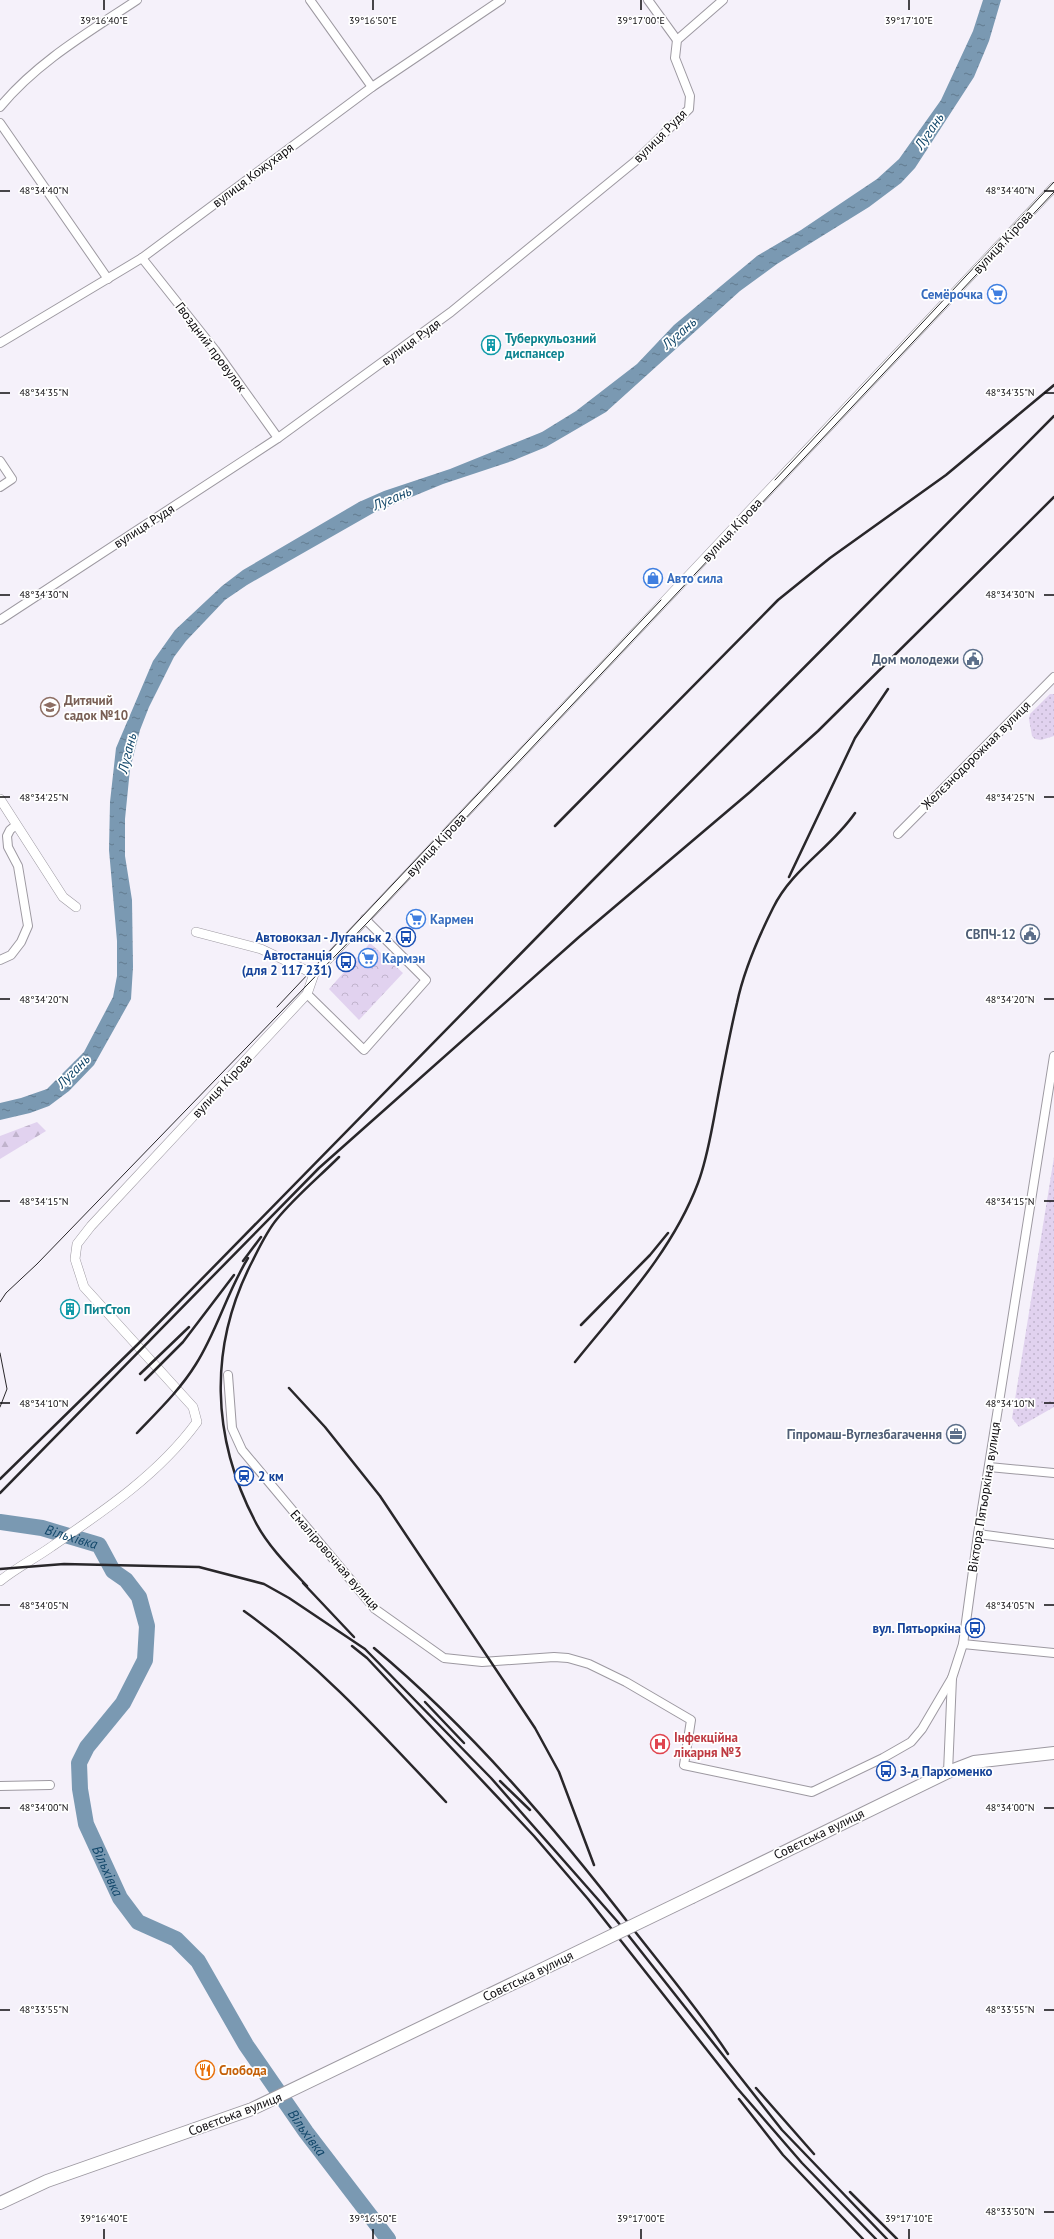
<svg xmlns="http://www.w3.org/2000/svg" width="1054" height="2239" viewBox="0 0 1054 2239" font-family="'PT Sans',sans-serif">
	<defs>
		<pattern id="grass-dots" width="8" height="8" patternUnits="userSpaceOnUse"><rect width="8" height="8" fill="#e1d2ef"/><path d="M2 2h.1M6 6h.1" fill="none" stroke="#c0b3cc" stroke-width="1.8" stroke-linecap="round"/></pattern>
		<pattern id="forest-firs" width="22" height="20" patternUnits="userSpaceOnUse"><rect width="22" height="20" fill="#e1d2ef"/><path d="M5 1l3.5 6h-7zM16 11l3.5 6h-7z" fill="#c0b3cc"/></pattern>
		<pattern id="park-crowns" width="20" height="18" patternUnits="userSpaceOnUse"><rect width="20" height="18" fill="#e1d2ef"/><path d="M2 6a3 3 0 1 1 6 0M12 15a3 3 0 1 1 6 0" fill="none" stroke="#c0b3cc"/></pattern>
		<pattern id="water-ripples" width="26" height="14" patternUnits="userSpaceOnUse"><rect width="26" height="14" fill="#7a99b2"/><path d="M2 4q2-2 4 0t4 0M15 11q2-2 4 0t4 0" fill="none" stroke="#627b8f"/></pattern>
	</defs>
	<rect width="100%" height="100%" fill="#f5f1fa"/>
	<!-- grass -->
	<g fill="url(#grass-dots)">
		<path d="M 1050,694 L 1054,694 L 1054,736 L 1041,740 L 1035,739 L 1032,736 L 1029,719 L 1030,714 Z"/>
		<path d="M 1054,1157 L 1054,1407 L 1019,1427 L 1012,1418 Z"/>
	</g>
	<!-- forest -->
	<path fill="url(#forest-firs)" d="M 37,1122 L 46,1131 L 0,1159 L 0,1136 Z"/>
	<!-- park -->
	<path fill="url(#park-crowns)" d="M 370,943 L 403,973 L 359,1020 L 329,989 Z"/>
	<!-- water -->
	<path fill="url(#water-ripples)" d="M 983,0 L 1001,0 L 989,41 L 974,77 L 915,168 L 901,183 L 869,207 L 777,264 L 740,291 L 606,412 L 546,447 L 512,461 L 443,484 L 375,512 L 247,585 L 225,600 L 186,641 L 174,657 L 149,707 L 140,730 L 130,769 L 125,819 L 125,856 L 132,900 L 133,967 L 131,999 L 94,1065 L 69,1091 L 49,1106 L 30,1113 L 0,1120 L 0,1103 L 21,1098 L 47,1089 L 84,1052 L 113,997 L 117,976 L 117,941 L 109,850 L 110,802 L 116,748 L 153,661 L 175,630 L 222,586 L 243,570 L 359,502 L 384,491 L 450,469 L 542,432 L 576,411 L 637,364 L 674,325 L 757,256 L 801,230 L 877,179 L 899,159 L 941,100 L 973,31 Z"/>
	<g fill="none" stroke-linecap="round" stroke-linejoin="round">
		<!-- river -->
		<path stroke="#7a99b2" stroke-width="16" id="s1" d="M 0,1522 L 42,1528 L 99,1545 L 113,1571 L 126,1580 L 139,1597 L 147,1626 L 145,1660 L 123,1703 L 87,1747 L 79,1763 L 80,1789 L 86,1824 L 120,1898 L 138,1922 L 176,1939 L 198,1961 L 246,2045 L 306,2132 L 388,2239"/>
		<defs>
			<g id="minor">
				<path d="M 310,0 L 372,87"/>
				<path d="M 648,0 L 677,40"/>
				<path d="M 0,107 C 37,62 89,32 137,0"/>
				<path d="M 0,123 L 108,279"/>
				<path d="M 142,258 L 215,350 L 278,438"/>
				<path d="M 0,343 L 142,258 L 372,87 L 501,0"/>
				<path d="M 0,461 L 12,479 L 0,487"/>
				<path d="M 0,620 L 278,438 L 451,312 L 638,159 L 689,109 L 690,96 L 675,58 L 677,40 L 723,0"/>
				<path d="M 898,834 L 1054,677"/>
				<path d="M 0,960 L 11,955 L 21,942 L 28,926 L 18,866 L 8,847 L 7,836 L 10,830 L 16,825"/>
				<path d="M 307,994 L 364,1050 L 426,980 L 365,919"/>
				<path d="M 228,1375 L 232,1428 L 242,1450 L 375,1609 L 444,1658 L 482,1662 L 554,1657 L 568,1658 L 589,1664 L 626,1682 L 691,1720 L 684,1765 L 812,1792 L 883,1758 L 911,1742 L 922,1729 L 952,1678"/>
				<path d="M 989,1467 L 1054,1473"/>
				<path d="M 978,1534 L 1054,1544"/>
				<path d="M 963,1644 L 1054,1653"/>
				<path d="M 948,1772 L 952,1678 L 963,1644 L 978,1534 L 1054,1056"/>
				<path d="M 0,1786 L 50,1785"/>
			</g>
			<g id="tertiary">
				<path d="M 0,799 L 63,897 L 76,907"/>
				<path d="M 196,932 L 261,949 L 314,974"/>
				<path d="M 0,1581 C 16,1568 34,1559 51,1547 C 104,1511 159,1474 197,1422 L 193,1407 L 84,1287 L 75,1259 L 77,1244 L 91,1226 L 307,994 L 314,974 L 1054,187"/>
			</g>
			<g id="primary">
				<path d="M 692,1897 L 948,1772 L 974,1762 L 1054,1753"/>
				<path d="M 0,2203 L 47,2181 L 252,2109 L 518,1981"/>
			</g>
		</defs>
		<!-- minor casing -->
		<use href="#minor" stroke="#9d99a1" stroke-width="10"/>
		<!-- tertiary casing -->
		<use href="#tertiary" stroke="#9d99a1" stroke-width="10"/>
		<!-- primary casing -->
		<use href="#primary" stroke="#9d99a1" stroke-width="14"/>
		<!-- minor -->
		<use href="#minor" stroke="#fff" stroke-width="8"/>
		<!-- tertiary -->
		<use href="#tertiary" stroke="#fff" stroke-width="9"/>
		<!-- primary -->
		<use href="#primary" stroke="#fff" stroke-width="12"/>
		<!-- tram -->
		<g stroke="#29272a" stroke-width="1">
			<path d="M 775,480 L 1054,182"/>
			<path d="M 277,1007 L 661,600"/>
			<path d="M 0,1302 L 6,1293 L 37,1264 L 368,922 L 1054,192"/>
			<path d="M 0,1353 L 7,1389 L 0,1407"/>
		</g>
		<!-- rail -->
		<g stroke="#29272a" stroke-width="2.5">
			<path d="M 555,826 L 778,600 L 830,558 L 946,475 L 1054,385"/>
			<path d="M 789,877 L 855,738 L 888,689"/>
			<path d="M 243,1261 L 261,1237"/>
			<path d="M 581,1325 L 650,1255 L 668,1233"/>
			<path d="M 575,1362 C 620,1306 672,1252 698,1183 C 706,1162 710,1139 714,1118 C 721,1080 728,1041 737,1003 C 744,969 758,938 773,908 C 792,869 831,848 855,813"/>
			<path d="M 140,1374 L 189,1327"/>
			<path d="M 145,1380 L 183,1342 L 234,1275"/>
			<path d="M 289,1388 L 325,1427 L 380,1496 L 535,1728 L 559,1772 L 594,1865"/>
			<path d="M 137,1433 C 158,1411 180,1390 196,1364 C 217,1331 227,1292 248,1258"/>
			<path d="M 0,1479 L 138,1344 L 591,882 L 1054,416"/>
			<path d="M 0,1493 L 319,1168 L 579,937 L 750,792 L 818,731 L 1054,497"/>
			<path d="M 0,1569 L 64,1564 L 199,1567 L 264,1584 L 289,1598 L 365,1649 L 491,1778 L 617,1921 L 782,2130 L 887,2239"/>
			<path d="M 303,1583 L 354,1637"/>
			<path d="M 307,1586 C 289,1567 268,1546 256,1523 C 211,1438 208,1346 253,1260 C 260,1246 267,1231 277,1219 C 296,1196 319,1177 339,1157"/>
			<path d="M 244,1611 C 320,1665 382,1734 446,1802"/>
			<path d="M 352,1646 L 367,1658 L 534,1836 L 588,1899 L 737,2088 L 802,2163 L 876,2239"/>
			<path d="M 374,1648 C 472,1730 555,1828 633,1929 C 665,1970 699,2010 728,2054"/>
			<path d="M 425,1702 L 464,1743"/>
			<path d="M 500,1781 L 530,1810"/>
			<path d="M 756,2088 L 814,2154"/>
			<path d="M 739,2099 L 783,2155 L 863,2239"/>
			<path d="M 850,2192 L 897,2239"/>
		</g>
		<defs>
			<path id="primary-bridge" d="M 518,1981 L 692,1897"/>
		</defs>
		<!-- primary-bridge casing -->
		<use href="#primary-bridge" stroke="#9d99a1" stroke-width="14" stroke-linecap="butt"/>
		<!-- primary-bridge -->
		<use href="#primary-bridge" stroke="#fff" stroke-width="12"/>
	</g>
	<!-- ticks -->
	<path fill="none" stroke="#0e0c0f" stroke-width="1.5" d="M 104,0 L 104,10M 373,0 L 373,10M 641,0 L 641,10M 909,0 L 909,10M 0,191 L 10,191M 1044,191 L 1054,191M 0,393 L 10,393M 1044,393 L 1054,393M 0,595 L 10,595M 1044,595 L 1054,595M 0,797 L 10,797M 1044,797 L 1054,797M 0,999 L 10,999M 1044,999 L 1054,999M 0,1201 L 10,1201M 1044,1201 L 1054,1201M 0,1403 L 10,1403M 1044,1403 L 1054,1403M 0,1605 L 10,1605M 1044,1605 L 1054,1605M 0,1808 L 10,1808M 1044,1808 L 1054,1808M 0,2010 L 10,2010M 1044,2010 L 1054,2010M 1044,2212 L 1054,2212M 104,2229 L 104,2239M 373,2229 L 373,2239M 641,2229 L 641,2239M 909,2229 L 909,2239"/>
	<!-- icons -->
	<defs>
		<symbol id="supermarket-ring" viewBox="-11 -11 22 22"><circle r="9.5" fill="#fff" stroke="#3f7fe0" stroke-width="1.5"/><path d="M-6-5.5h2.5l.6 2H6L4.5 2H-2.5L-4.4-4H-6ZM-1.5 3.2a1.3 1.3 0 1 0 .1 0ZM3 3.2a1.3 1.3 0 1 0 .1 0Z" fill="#3f7fe0"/></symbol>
		<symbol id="building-ring" viewBox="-11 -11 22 22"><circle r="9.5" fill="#fff" stroke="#0f9aa8" stroke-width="1.5"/><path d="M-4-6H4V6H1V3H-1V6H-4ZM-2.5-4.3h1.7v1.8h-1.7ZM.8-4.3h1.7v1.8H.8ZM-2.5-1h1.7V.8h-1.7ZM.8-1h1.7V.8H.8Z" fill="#0f9aa8"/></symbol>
		<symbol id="shop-ring" viewBox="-11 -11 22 22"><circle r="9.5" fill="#fff" stroke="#3f7fe0" stroke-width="1.5"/><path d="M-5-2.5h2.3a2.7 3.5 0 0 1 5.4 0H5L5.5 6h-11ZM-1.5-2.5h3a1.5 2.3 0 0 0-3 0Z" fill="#3f7fe0"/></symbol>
		<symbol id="civic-ring" viewBox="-11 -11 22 22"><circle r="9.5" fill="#fff" stroke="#5c6f8a" stroke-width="1.5"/><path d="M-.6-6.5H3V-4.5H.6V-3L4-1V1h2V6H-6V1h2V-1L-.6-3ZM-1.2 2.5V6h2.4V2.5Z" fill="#5c6f8a"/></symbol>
		<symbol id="school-ring" viewBox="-11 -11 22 22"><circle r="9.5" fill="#fff" stroke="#8d6e63" stroke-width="1.5"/><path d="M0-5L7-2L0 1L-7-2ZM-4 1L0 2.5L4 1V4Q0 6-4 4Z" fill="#8d6e63"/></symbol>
		<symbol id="bus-ring" viewBox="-11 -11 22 22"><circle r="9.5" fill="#fff" stroke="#1a4fb4" stroke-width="1.5"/><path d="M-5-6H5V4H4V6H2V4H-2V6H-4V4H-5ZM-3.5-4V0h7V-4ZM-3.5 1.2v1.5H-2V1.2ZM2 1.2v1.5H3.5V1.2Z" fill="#1a4fb4"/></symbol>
		<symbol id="office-ring" viewBox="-11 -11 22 22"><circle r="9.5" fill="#fff" stroke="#5c6f8a" stroke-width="1.5"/><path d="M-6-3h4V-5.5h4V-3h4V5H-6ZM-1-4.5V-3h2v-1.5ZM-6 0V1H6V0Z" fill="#5c6f8a"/></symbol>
		<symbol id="station-ring" viewBox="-11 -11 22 22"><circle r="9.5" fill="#fff" stroke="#1a4fb4" stroke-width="1.5"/><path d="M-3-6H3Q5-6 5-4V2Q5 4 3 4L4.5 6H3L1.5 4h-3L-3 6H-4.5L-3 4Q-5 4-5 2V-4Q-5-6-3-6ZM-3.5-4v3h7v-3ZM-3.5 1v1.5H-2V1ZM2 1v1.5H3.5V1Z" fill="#1a4fb4"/></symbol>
		<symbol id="hospital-ring" viewBox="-11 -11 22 22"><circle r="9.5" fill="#fff" stroke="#e0444e" stroke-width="1.5"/><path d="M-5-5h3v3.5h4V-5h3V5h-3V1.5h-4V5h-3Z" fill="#e0444e"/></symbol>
		<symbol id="restaurant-ring" viewBox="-11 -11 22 22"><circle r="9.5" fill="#fff" stroke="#e8710a" stroke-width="1.5"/><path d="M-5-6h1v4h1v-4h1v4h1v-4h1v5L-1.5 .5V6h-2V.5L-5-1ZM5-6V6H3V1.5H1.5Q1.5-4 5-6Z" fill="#e8710a"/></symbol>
	</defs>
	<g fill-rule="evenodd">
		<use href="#supermarket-ring" x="986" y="283" width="22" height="22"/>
		<use href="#building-ring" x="480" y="334" width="22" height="22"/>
		<use href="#shop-ring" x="642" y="567" width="22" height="22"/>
		<use href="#civic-ring" x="962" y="648" width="22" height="22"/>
		<use href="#school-ring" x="39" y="696" width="22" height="22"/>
		<use href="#supermarket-ring" x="405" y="908" width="22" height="22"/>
		<use href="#civic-ring" x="1019" y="923" width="22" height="22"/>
		<use href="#bus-ring" x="395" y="926" width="22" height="22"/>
		<use href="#supermarket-ring" x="357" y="947" width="22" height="22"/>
		<use href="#bus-ring" x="335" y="951" width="22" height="22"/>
		<use href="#building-ring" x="59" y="1298" width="22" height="22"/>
		<use href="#office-ring" x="945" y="1423" width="22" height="22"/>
		<use href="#station-ring" x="233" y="1465" width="22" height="22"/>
		<use href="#bus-ring" x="964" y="1617" width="22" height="22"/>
		<use href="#hospital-ring" x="649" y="1733" width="22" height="22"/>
		<use href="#bus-ring" x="875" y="1760" width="22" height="22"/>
		<use href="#restaurant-ring" x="194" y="2059" width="22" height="22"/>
	</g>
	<g text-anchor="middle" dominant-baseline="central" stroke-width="3.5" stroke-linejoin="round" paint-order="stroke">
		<!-- street labels -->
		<g font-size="13" fill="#0e0c0f" stroke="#fff">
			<text transform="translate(660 136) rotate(-45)">вулиця Рудя</text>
			<text transform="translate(253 175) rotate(-37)">вулиця Кожухаря</text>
			<text transform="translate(1003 242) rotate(-47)">вулиця Кірова</text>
			<text transform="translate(411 342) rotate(-36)">вулиця Рудя</text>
			<text transform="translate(211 347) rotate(53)">Гвоздний провулок</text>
			<text transform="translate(144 526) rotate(-33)">вулиця Рудя</text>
			<text transform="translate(732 530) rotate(-47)">вулиця Кірова</text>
			<text transform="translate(976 755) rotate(-45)">Желєзнодорожная вулиця</text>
			<text transform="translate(436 845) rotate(-47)">вулиця Кірова</text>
			<text transform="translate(222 1086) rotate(-47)">вулиця Кірова</text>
			<text transform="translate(984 1497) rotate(-81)">Віктора Пятьоркіна вулиця</text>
			<text transform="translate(335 1560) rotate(49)">Емаліровочная вулиця</text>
			<text transform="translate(819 1834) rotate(-26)">Совєтська вулиця</text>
			<text transform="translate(528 1976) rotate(-26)">Совєтська вулиця</text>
			<text transform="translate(235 2114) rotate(-21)">Совєтська вулиця</text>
		</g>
		<!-- shop labels -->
		<g font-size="13" font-weight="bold" fill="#366cbe" stroke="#fff" text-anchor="start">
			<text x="983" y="294" text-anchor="end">Семёрочка</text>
			<text x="667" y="578">Авто сила</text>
			<text x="430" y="919">Кармен</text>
			<text x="382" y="958">Кармэн</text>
		</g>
		<!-- culture labels -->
		<g font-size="13" font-weight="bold" fill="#0d838f" stroke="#fff" text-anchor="start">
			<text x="505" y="338">Туберкульозний<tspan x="505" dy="15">диспансер</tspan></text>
			<text x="84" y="1309">ПитСтоп</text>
		</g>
		<!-- service labels -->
		<g font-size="13" font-weight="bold" fill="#4e5e75" stroke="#fff" text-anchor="end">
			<text x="959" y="659">Дом молодежи</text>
			<text x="1016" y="934">СВПЧ-12</text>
			<text x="942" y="1434">Гіпромаш-Вуглезбагачення</text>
		</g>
		<!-- education labels -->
		<g font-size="13" font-weight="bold" fill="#785e54" stroke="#fff" text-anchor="start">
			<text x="64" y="700">Дитячий<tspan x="64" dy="15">садок №10</tspan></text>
		</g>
		<!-- transit labels -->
		<g font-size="13" font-weight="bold" fill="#164399" stroke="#fff" text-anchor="end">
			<text x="392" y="937">Автовокзал - Луганськ 2</text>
			<text x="332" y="955">Автостанція<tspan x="332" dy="15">(для 2 117 231)</tspan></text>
			<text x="258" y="1476" text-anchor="start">2 км</text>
			<text x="961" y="1628">вул. Пятьоркіна</text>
			<text x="900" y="1771" text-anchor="start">З-д Пархоменко</text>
		</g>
		<!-- health labels -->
		<g font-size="13" font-weight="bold" fill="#be3a42" stroke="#fff" text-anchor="start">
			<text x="674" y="1737">Інфекційна<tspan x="674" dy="15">лікарня №3</tspan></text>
		</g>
		<!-- food labels -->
		<g font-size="13" font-weight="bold" fill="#c56008" stroke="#fff" text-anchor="start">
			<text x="219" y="2070">Слобода</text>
		</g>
		<!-- water labels -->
		<g font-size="14" font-style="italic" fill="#12476a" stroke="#fff">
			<text transform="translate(929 131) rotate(-56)">Лугань</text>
			<text transform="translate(679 333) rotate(-41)">Лугань</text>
			<text transform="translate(392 498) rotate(-23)">Лугань</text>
			<text transform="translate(127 753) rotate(-76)">Лугань</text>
			<text transform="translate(73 1071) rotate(-45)">Лугань</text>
			<text stroke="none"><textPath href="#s1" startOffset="73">Вільхівка</textPath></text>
			<text stroke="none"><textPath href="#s1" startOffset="469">Вільхівка</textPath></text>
			<text stroke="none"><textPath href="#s1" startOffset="805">Вільхівка</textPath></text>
		</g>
	</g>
	<g font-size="10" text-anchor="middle" fill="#0e0c0f" stroke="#fff" stroke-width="3.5" stroke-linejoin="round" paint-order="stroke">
		<text x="104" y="24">39°16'40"E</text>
		<text x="373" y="24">39°16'50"E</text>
		<text x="641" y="24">39°17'00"E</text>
		<text x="909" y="24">39°17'10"E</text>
		<text x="44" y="194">48°34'40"N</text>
		<text x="1010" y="194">48°34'40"N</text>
		<text x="44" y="396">48°34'35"N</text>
		<text x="1010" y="396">48°34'35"N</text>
		<text x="44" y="598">48°34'30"N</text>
		<text x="1010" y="598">48°34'30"N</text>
		<text x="44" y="801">48°34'25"N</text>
		<text x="1010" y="801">48°34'25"N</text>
		<text x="44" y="1003">48°34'20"N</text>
		<text x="1010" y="1003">48°34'20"N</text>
		<text x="44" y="1205">48°34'15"N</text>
		<text x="1010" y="1205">48°34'15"N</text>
		<text x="44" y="1407">48°34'10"N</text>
		<text x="1010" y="1407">48°34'10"N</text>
		<text x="44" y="1609">48°34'05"N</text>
		<text x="1010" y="1609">48°34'05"N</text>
		<text x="44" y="1811">48°34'00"N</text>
		<text x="1010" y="1811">48°34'00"N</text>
		<text x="44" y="2013">48°33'55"N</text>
		<text x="1010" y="2013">48°33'55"N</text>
		<text x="1010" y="2215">48°33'50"N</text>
		<text x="104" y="2222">39°16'40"E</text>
		<text x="373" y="2222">39°16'50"E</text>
		<text x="641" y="2222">39°17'00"E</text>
		<text x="909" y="2222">39°17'10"E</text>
	</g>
</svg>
